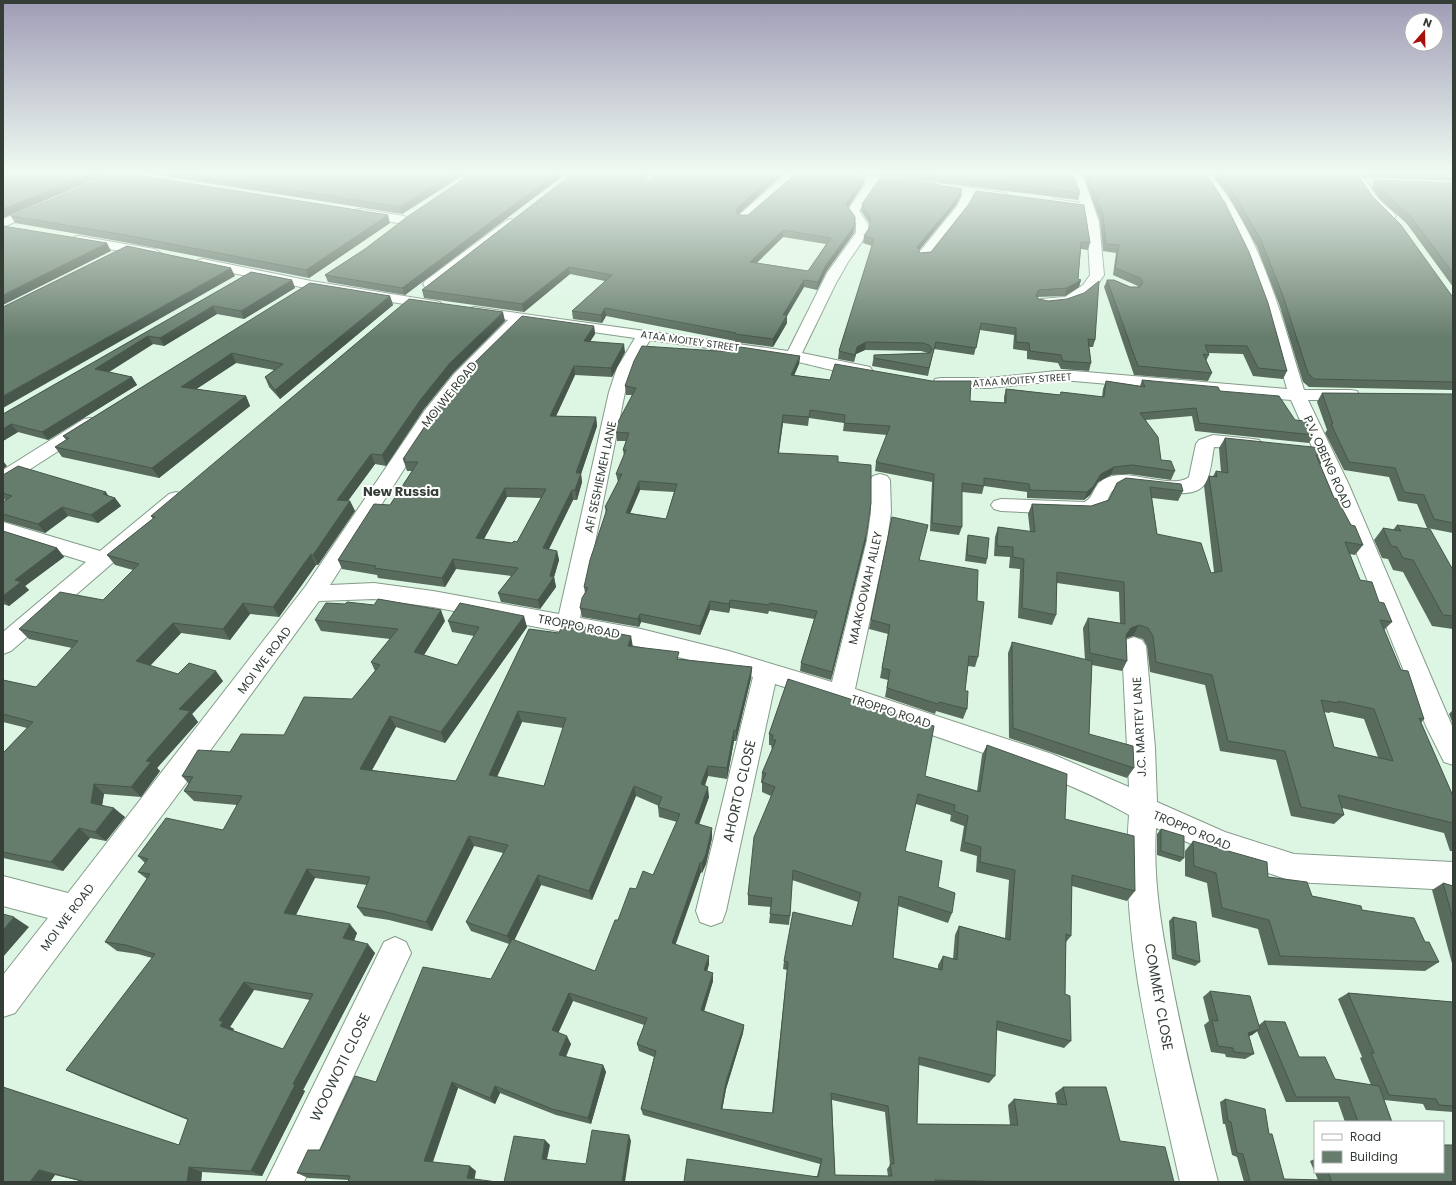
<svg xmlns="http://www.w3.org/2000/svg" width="1456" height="1185" viewBox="0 0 1456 1185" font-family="Poppins,sans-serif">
	<rect width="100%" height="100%" fill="#ddf6e3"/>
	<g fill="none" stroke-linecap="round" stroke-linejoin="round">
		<defs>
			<g id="minor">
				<path d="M 787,172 C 860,172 932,182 1005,193 L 1011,197 L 1005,201 L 974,196 L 966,210 L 929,258 L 919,258 L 917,255 L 957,206 L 963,194 L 917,186 L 878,183 L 859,211 L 868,224 L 868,233 L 848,262 L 835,285 L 802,353 L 870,367 L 872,370 L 870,373 C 850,378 813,364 792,361 C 745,352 697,347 650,340 L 633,368 L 625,392 L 580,618 L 641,629 L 729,651 L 832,682 L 867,540 L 871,512 L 870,480 L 873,476 L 880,474 L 887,476 L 890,480 L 891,512 L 887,540 L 855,689 L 1052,754 L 1129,787 L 1122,646 L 1126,640 L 1134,637 L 1142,640 L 1146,646 L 1155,748 L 1157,802 L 1225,832 L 1294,854 L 1453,862 L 1453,890 L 1294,882 L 1211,853 L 1156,828 C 1153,875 1160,921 1169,967 C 1182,1039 1200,1111 1218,1182 L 1180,1182 C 1154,1063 1119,938 1129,815 C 1078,786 1024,767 969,748 C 905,725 840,705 775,684 L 726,911 L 722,922 L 711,926 L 700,922 L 696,911 L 753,677 L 641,647 L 433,607 L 374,599 L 319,601 L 201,763 L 15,1013 L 3,1017 L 3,975 L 48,918 L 3,906 L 3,876 L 68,893 L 305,587 L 425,410 L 454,374 L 508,320 L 470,314 L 468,311 L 470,308 L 475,307 L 788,351 L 827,273 L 856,233 L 856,224 L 847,211 L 867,182 L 798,176 L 747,221 L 739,221 L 737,218 L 739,215 L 787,173 ZM 523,322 L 635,338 L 617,368 L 609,392 L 559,614 L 433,591 L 374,583 L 330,585 L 438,416 L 466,380 Z"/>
				<path d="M 1071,172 L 1082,172 L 1099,222 L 1104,275 L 1093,291 L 1073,304 L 1046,306 L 1041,305 L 1039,302 L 1041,299 L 1065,297 L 1083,285 L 1090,275 L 1087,222 L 1083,210 L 1054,207 L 1048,203 L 1054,199 L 1080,203 Z"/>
				<path d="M 1197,172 L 1209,172 C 1261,233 1281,315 1304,390 L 1351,390 L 1357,391 L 1359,395 L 1357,399 L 1351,400 L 1308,400 L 1349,485 L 1453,728 L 1453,765 L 1444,762 L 1426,726 L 1329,485 L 1291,400 L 1074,381 L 1056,381 L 989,388 L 941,388 L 935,387 L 933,383 L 935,379 L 941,378 L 989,378 L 1056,371 L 1074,371 L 1287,389 C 1268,320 1251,247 1209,186 C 1206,181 1201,177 1197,172 Z"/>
				<path d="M 1343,172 C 1367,172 1365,182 1378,198 C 1383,204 1389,208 1394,213 L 1396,216 L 1394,219 L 1386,219 L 1370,203 L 1357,183 Z"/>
				<path d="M 40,203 L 46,207 L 44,210 L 3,227 L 3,219 Z"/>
				<path d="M 360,209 L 404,216 L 410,220 L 404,224 L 356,216 L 354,213 L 356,210 Z"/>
				<path d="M 511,219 L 515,220 L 517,223 L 515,226 L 435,287 L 425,287 L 423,284 L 425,281 L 507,220 Z"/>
				<path d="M 79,236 L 154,249 L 161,253 L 154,257 L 74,243 L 73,240 L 74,237 Z"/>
				<path d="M 203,259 L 311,281 L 435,301 L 440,302 L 442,305 L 440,308 L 435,309 L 311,289 L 198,266 L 196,263 L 198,260 Z"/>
				<path d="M 90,418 L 96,419 L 99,423 L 96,427 L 10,482 L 3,484 L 3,470 L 84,419 Z"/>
				<path d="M 1213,435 L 1253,439 L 1259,440 L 1262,444 L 1259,448 L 1253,449 L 1214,447 C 1212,457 1211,471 1207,480 C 1194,511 1129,476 1113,490 C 1108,495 1107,504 1103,509 L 1086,515 L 1001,511 L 994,509 L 991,505 L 994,501 L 1001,499 L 1084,502 C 1098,497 1089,477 1121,475 C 1139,474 1176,488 1189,477 L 1196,444 L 1199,440 Z"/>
				<path d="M 176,492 L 183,494 L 186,498 L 183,502 L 11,651 L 3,654 L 3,632 L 86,562 L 3,536 L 3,522 L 100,551 L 169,494 Z"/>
				<path d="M 395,937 L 406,942 L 411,953 L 304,1182 L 266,1182 L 384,942 Z"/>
			</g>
		</defs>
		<!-- minor casing -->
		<use href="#minor" stroke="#849b8a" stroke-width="2"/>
		<!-- minor -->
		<use href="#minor" fill="#fff" fill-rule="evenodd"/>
	</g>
	<!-- wall -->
	<g fill="#586b5d" fill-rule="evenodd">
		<path d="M 139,172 L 468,172 L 402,214 Z"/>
		<path d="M 474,172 L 568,172 L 405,295 L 328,282 L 325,275 L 365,249 Z"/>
		<path d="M 575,172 L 655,172 L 643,180 L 650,180 L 662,172 L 785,172 L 738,215 L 748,215 L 864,183 L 848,207 L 855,225 L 854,233 L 826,272 L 817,290 L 804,287 L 787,315 L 787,323 L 773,347 L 735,342 L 735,341 L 606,316 L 602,323 L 573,319 L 572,311 L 605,281 L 570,274 L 524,312 L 424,298 L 422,290 ZM 783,237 L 826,244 L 808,271 L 757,263 Z"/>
		<path d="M 831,172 L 1072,172 L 1080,193 L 1078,200 L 897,177 Z"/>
		<path d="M 1082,172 L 1204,172 L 1287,371 L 1283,379 L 1253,376 L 1243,354 L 1208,353 L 1209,355 L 1206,361 L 1212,373 L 1208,381 L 1134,375 L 1104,287 L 1107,280 L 1130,287 L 1138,287 L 1138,286 L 1113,275 L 1116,253 L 1103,251 L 1100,221 Z"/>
		<path d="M 1210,172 L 1352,172 L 1452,296 L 1453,296 L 1453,390 L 1309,387 L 1303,382 L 1279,304 L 1257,247 L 1228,195 Z"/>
		<path d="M 1357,172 L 1453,172 L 1453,181 L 1364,177 Z"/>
		<path d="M 1375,180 L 1453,183 L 1453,287 L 1407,224 L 1379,198 L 1372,187 Z"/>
		<path d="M 961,195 L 956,205 L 919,250 L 920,253 L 931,252 L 969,204 L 1090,243 L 1088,250 L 1081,249 L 1078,279 L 1081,280 L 1079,287 L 1065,296 L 1037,297 L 1039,299 L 1095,340 L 1093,347 L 1089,347 L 1091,363 L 1089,371 L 1061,369 L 1058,363 L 1027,359 L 1027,351 L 1013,349 L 1014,335 L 980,330 L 974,355 L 934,349 L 928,376 L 872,366 L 874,355 L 928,353 L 921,351 L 865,350 L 856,354 L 854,362 L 838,359 L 839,351 L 872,246 L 863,243 L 864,236 L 869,228 L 870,224 L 861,211 L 862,204 Z"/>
		<path d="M 11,216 L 390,223 L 309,278 L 129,243 L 15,223 Z"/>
		<path d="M 251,272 L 292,280 L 295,288 L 244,319 L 217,314 L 164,346 L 153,344 L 109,372 L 132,377 L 137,385 L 48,440 L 18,432 L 3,441 L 3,414 Z"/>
		<path d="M 310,283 L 390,296 L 393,305 L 280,399 L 269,387 L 265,377 L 274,370 L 236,363 L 196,389 L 246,396 L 250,406 L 159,478 L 62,457 L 55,447 L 66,440 L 63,436 Z"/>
		<path d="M 505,321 L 453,373 L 424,409 L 386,466 L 375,464 L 348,501 L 350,501 L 355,511 L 318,565 L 316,565 L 279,617 L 250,614 L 230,640 L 181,633 L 150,666 L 178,674 L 223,681 L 192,714 L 198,722 L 157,768 L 160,771 L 141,797 L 104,794 L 102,805 L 125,817 L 106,841 L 90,838 L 63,871 L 3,858 L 3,753 L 27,728 L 3,722 L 3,680 L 36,687 L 72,648 L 29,639 L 19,629 L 103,600 L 133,570 L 115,565 L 107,555 L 153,519 L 151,516 Z"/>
		<path d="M 594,326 L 595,334 L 590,341 L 625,352 L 612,377 L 575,375 L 556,416 L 596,417 L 597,426 L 581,474 L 582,482 L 577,500 L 573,500 L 549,549 L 557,551 L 559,560 L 554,577 L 556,587 L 540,609 L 501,602 L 498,593 L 511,576 L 456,569 L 445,587 L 378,578 L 377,575 L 342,569 L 338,560 L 390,505 L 412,471 L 407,471 L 403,459 ZM 507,497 L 541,498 L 517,542 L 512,543 L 484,539 Z"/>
		<path d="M 800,356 L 799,364 L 794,375 L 970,401 L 1004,403 L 1004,397 L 1006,389 L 1060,395 L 1061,392 L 1102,397 L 1103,389 L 1106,381 L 1140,386 L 1142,380 L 1220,391 L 1295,420 L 1314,435 L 1309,443 L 1195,431 L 1192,416 L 1146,420 L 1161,460 L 1175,471 L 1171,480 L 1129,474 L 1111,475 L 1098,482 L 1090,495 L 1084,500 L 1027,498 L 1027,492 L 984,486 L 982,494 L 962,492 L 962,527 L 959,535 L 930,531 L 932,482 L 875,471 L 876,462 L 887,435 L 843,431 L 844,423 L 809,418 L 808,426 L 783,423 L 779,453 L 838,462 L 866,540 L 831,680 L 800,671 L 801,663 L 814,619 L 769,611 L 768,614 L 730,608 L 729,613 L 710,610 L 700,635 L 641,622 L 639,627 L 582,617 L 580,608 L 585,593 L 584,587 L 606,514 L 605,507 L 618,482 L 616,474 L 624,456 L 623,450 L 626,441 L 617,441 L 616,432 L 632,395 L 626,395 L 625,386 ZM 640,490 L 674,492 L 666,519 L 630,513 Z"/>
		<path d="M 1322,393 L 1453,394 L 1453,533 L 1427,528 L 1417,504 L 1398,501 L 1389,477 L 1344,470 L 1325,433 L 1327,430 L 1317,402 Z"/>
		<path d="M 1225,438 L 1326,457 L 1320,465 L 1334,498 L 1363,545 L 1355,555 L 1349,554 L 1360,580 L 1379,602 L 1392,622 L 1384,630 L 1401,670 L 1424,719 L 1421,723 L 1453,796 L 1453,851 L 1450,851 L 1444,833 L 1342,808 L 1344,815 L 1334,824 L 1291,816 L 1276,760 L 1220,751 L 1205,685 L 1150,672 L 1147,646 L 1143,639 L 1133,636 L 1126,638 L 1127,661 L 1122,671 L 1092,665 L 1089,734 L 1134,768 L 1127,778 L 1009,738 L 1008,653 L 1012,642 L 1085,660 L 1083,628 L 1088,618 L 1120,623 L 1119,592 L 1057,583 L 1056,615 L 1052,625 L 1018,618 L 1020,569 L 1009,568 L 1010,557 L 994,556 L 995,537 L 998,527 L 1030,532 L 1028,514 L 1032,504 L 1091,506 L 1109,500 L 1117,483 L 1183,491 L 1178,501 L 1152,498 L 1157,534 L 1211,573 L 1214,572 L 1204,486 L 1209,476 L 1213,476 L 1216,471 L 1221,472 L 1219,448 ZM 1324,712 L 1329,713 L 1331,712 L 1364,719 L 1378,757 L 1334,747 Z"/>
		<path d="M 3,475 L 108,496 L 115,498 L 121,506 L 98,523 L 68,516 L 45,533 L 3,521 L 3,502 L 6,500 L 3,499 Z"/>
		<path d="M 892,517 L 920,560 L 977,601 L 978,657 L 975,667 L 968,666 L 965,691 L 967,709 L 963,719 L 936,711 L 935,714 L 885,697 L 888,680 L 880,678 L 888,634 L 869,629 Z"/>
		<path d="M 1397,525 L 1453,570 L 1453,629 L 1432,626 L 1403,572 L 1393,570 L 1388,559 L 1382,558 L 1374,540 L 1383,528 L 1393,530 Z"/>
		<path d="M 3,531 L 57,548 L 64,557 L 25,586 L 29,590 L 9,606 L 3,604 Z"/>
		<path d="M 968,535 L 987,559 L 986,564 L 965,561 L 967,540 Z"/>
		<path d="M 315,620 L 445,621 L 424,655 L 457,665 L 474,636 L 452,632 L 448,621 L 527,627 L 445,743 L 396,727 L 372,770 L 456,781 L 529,629 L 633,647 L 679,659 L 752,667 L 751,678 L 736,741 L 734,741 L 727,779 L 708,776 L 705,786 L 709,797 L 699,824 L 712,838 L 706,864 L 702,873 L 701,872 L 675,944 L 709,964 L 707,971 L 713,981 L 704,1011 L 744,1025 L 743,1033 L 726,1089 L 722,1110 L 772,1113 L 787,970 L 783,969 L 784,961 L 852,926 L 858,902 L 792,880 L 790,916 L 789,925 L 769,923 L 771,907 L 748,905 L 748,895 L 771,796 L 762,792 L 762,783 L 761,783 L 762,773 L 772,750 L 771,745 L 769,745 L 769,734 L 788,679 L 925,776 L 977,791 L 982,755 L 987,745 L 1065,819 L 1135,891 L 1127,901 L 1072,886 L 1071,936 L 1066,942 L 1065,994 L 1071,1041 L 1064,1048 L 996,1030 L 995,1076 L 989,1083 L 919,1065 L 917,1124 L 1010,1125 L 1008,1105 L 1014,1099 L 1057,1104 L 1055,1093 L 1063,1087 L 1120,1141 L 1174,1182 L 684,1182 L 817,1176 L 820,1164 L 643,1115 L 641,1109 L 654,1057 L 639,1051 L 637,1044 L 644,1025 L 573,1001 L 558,1033 L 571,1044 L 566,1057 L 603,1065 L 606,1072 L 591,1124 L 556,1115 L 500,1093 L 495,1104 L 458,1088 L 433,1162 L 476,1171 L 349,1180 L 308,1178 L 297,1173 L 320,1150 L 376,1082 L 491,979 L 509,944 L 471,931 L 466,922 L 503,853 L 474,846 L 432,931 L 389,920 L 364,916 L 357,907 L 367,885 L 315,878 L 296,915 L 357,933 L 354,941 L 375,953 L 303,1090 L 305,1091 L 262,1176 L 202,1172 L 201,1182 L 84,1182 L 55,1175 L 50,1182 L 3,1182 L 3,1087 L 179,1145 L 188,1120 L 81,1077 L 66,1070 L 152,958 L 138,954 L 117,951 L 105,942 L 147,879 L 138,872 L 145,863 L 138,856 L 223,830 L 237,805 L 194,801 L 184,791 L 189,784 L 182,776 L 230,752 L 284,735 L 352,699 L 375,671 L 371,662 L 390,639 L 321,631 ZM 522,722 L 563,728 L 544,786 L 497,777 ZM 636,796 L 659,806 L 658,807 L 659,817 L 677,822 L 653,875 L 636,889 L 618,920 L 595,971 L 514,940 L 541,885 L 592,900 ZM 916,804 L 951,815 L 950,821 L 964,826 L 960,851 L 977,856 L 976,872 L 1009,880 L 1005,938 L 959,926 L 955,935 L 953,959 L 943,956 L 938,965 L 938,969 L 893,958 L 898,906 L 948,923 L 952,913 L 938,887 L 905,851 ZM 254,990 L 310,1000 L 283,1049 L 233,1030 L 234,1029 L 230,1027 ZM 832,1100 L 885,1112 L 890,1165 L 887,1169 L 888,1176 L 835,1175 Z"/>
		<path d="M 1453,710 L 1453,724 L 1449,714 Z"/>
		<path d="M 1161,829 L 1184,858 L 1180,862 L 1157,855 L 1157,834 Z"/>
		<path d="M 1193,841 L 1268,877 L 1312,896 L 1362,910 L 1425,942 L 1439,962 L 1425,971 L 1268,965 L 1258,929 L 1212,917 L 1207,883 L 1185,876 L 1185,851 Z"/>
		<path d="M 1443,883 L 1453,886 L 1453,967 L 1432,890 Z"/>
		<path d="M 1173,917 L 1200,962 L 1195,966 L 1172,959 L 1169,921 Z"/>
		<path d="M 1210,991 L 1259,1025 L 1264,1021 L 1299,1057 L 1335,1079 L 1371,1085 L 1360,1058 L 1362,1057 L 1338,999 L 1348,993 L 1453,1002 L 1453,1112 L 1426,1110 L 1423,1104 L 1384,1100 L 1392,1122 L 1345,1122 L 1338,1102 L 1286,1102 L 1257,1031 L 1252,1035 L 1249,1036 L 1254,1054 L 1245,1059 L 1226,1057 L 1225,1054 L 1211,1052 L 1204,1025 L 1209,1021 L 1203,997 Z"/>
		<path d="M 1225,1099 L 1269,1134 L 1284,1179 L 1318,1180 L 1310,1161 L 1315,1159 L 1315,1172 L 1443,1172 L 1453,1182 L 1244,1182 L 1237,1157 L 1232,1155 L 1225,1124 L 1223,1124 L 1220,1102 Z"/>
	</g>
	<!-- shaded-wall -->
	<g fill="#47574c">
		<path d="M 94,172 L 114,172 L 3,218 L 3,209 Z"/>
		<path d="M 456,172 L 468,172 L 402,214 L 400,207 Z"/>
		<path d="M 558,172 L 568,172 L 405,295 L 402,288 Z"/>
		<path d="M 644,172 L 655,172 L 639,183 L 638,176 Z"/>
		<path d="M 778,172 L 785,172 L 738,214 L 736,217 L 736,210 L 738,207 Z"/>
		<path d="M 865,177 L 864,183 L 846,211 L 846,204 Z"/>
		<path d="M 962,189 L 961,195 L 956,205 L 916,254 L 917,247 Z"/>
		<path d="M 388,215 L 390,223 L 309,278 L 306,270 Z"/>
		<path d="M 855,225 L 854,233 L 826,272 L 817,290 L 818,282 L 826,265 Z"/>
		<path d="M 783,230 L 783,237 L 750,269 L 750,262 Z"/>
		<path d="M 107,243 L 111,251 L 3,305 L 3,295 Z"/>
		<path d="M 569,267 L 570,274 L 524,312 L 522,304 Z"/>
		<path d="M 231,268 L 235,276 L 3,408 L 3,396 Z"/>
		<path d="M 292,280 L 295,288 L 244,319 L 241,311 Z"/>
		<path d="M 804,280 L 804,287 L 783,323 L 783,315 Z"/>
		<path d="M 1081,280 L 1079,287 L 1065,296 L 1067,288 Z"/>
		<path d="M 390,296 L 393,305 L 280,399 L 275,390 Z"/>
		<path d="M 213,306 L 217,314 L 164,346 L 160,338 Z"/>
		<path d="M 605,308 L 606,316 L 602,323 L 601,315 Z"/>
		<path d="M 503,312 L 505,321 L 453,373 L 424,409 L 386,466 L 382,455 L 421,399 L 450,363 Z"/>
		<path d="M 787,315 L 787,323 L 773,347 L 773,339 Z"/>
		<path d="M 594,326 L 595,334 L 585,350 L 584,341 Z"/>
		<path d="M 148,336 L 153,344 L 101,377 L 95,369 Z"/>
		<path d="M 866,342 L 865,350 L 856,354 L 854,362 L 855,355 L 857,347 Z"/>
		<path d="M 624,344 L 625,352 L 612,377 L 611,368 Z"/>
		<path d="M 232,353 L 236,363 L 186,396 L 181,387 Z"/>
		<path d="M 800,356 L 799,364 L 791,383 L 791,375 Z"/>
		<path d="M 574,366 L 575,375 L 552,425 L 550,416 Z"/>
		<path d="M 132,377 L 137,385 L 48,440 L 42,432 Z"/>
		<path d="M 246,396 L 250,406 L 159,478 L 152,468 Z"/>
		<path d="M 783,415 L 783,423 L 777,461 L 778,453 Z"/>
		<path d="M 596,417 L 597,426 L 581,474 L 582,482 L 577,500 L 575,490 L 576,473 Z"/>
		<path d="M 11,424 L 18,432 L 3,441 L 3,429 Z"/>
		<path d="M 371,454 L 375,464 L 341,510 L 337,500 Z"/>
		<path d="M 3,461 L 7,466 L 3,469 Z"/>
		<path d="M 1114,467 L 1111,475 L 1098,482 L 1090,495 L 1084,500 L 1087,492 L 1101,474 Z"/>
		<path d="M 639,481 L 640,490 L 627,521 L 626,513 Z"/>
		<path d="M 505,488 L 507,497 L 479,548 L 476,538 Z"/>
		<path d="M 572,490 L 573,500 L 545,557 L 543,548 Z"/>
		<path d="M 106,492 L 111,500 L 115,498 L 121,506 L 98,523 L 91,515 L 103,494 Z"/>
		<path d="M 350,501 L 355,511 L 318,565 L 313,555 Z"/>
		<path d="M 62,507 L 68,516 L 45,533 L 38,524 Z"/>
		<path d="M 867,531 L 866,540 L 831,680 L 832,672 Z"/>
		<path d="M 57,548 L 64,557 L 25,586 L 29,590 L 9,606 L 3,599 L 3,596 L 15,580 Z"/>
		<path d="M 557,551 L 559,560 L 554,577 L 556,587 L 540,609 L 538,600 L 550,576 Z"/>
		<path d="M 311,554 L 316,565 L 279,617 L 273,607 Z"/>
		<path d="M 453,559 L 456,569 L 445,587 L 442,578 Z"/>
		<path d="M 730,600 L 730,608 L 729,613 L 729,604 Z"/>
		<path d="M 710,601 L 710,610 L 700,635 L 700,626 Z"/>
		<path d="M 243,603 L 250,614 L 230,640 L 223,629 Z"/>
		<path d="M 441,610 L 445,621 L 419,663 L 414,652 Z"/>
		<path d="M 640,614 L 641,622 L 639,627 L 638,619 Z"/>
		<path d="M 524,616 L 527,627 L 445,743 L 441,732 Z"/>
		<path d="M 173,623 L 181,633 L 144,672 L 136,661 Z"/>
		<path d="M 1139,625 L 1133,636 L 1125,639 L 1126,635 L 1131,628 Z"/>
		<path d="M 631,636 L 633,647 L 628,646 Z"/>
		<path d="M 752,667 L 751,678 L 736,741 L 736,731 Z"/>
		<path d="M 216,671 L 223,681 L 192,714 L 198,722 L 157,768 L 160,771 L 141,797 L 131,787 L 146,761 L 179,709 Z"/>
		<path d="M 518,711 L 522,722 L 493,785 L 489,775 Z"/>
		<path d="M 390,716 L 396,727 L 367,779 L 360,769 Z"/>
		<path d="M 734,730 L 734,741 L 727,779 L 727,768 Z"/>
		<path d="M 708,766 L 708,776 L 701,794 L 701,784 Z"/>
		<path d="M 94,784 L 104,794 L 101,812 L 91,803 Z"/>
		<path d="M 634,786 L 636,796 L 592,900 L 589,891 Z"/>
		<path d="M 708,787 L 709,797 L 696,833 L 695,823 Z"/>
		<path d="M 114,808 L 125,817 L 106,841 L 95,832 Z"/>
		<path d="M 79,828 L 90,838 L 63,871 L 51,862 Z"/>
		<path d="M 712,828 L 712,838 L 706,864 L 702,873 L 702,863 Z"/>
		<path d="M 469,836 L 474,846 L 432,931 L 426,922 Z"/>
		<path d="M 700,863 L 701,872 L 673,952 L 672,943 Z"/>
		<path d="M 307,869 L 315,878 L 292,922 L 284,913 Z"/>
		<path d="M 538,875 L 541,885 L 512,945 L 507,936 Z"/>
		<path d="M 14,917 L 29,927 L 3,957 L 3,930 Z"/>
		<path d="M 350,924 L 357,933 L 351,947 L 343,938 Z"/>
		<path d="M 368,944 L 375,953 L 303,1090 L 305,1091 L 262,1176 L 251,1171 L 293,1084 Z"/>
		<path d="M 709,956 L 709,964 L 705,979 L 704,970 Z"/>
		<path d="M 713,973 L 713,981 L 702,1018 L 701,1010 Z"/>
		<path d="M 244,982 L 254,990 L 230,1027 L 234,1029 L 231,1033 L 220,1026 L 219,1020 Z"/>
		<path d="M 569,993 L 573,1001 L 556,1038 L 552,1030 Z"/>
		<path d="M 744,1025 L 743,1033 L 726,1089 L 721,1116 L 721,1109 L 726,1082 Z"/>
		<path d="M 1260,1029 L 1252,1035 L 1240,1039 L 1248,1033 Z"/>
		<path d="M 567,1036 L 571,1044 L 563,1062 L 559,1055 Z"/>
		<path d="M 603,1065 L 606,1072 L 591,1124 L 588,1118 Z"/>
		<path d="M 452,1082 L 458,1088 L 431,1166 L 424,1161 Z"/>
		<path d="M 495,1086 L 500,1093 L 495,1104 L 490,1098 Z"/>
		<path d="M 629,1135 L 631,1141 L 625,1182 L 622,1182 Z"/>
		<path d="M 545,1140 L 550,1145 L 546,1164 L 542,1159 Z"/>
		<path d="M 470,1166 L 476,1171 L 474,1182 L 467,1178 Z"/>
		<path d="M 189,1167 L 202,1172 L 201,1182 L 187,1182 Z"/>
		<path d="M 39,1170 L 55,1175 L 50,1182 L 30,1182 Z"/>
	</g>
	<!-- building -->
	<g fill="#667c6c" stroke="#47574c" fill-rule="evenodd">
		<path d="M 3,172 L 94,172 L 3,209 Z"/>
		<path d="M 117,172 L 388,215 L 306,270 L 125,235 L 11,216 Z"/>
		<path d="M 177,172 L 456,172 L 400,207 Z"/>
		<path d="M 474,172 L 558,172 L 402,288 L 325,275 L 365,249 L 407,217 Z"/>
		<path d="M 575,172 L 644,172 L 638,176 L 642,180 L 650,180 L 662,172 L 778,172 L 738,207 L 736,210 L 738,215 L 748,215 L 798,172 L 810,172 L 865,177 L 846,204 L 855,217 L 855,225 L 826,265 L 818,282 L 804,280 L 783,315 L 787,315 L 773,339 L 735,334 L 736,333 L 605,308 L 601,315 L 572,311 L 612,275 L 569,267 L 522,304 L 422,290 ZM 783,230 L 831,238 L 808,271 L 750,262 Z"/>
		<path d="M 911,172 L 1072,172 L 1080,193 Z"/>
		<path d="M 1086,172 L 1204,172 L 1209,178 L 1225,203 L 1249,252 L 1268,303 L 1287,371 L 1258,368 L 1247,346 L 1205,345 L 1209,355 L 1203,354 L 1212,373 L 1138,366 L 1107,280 L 1114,280 L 1130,287 L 1140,287 L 1143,282 L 1140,278 L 1115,268 L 1119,245 L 1106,244 L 1103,214 Z"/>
		<path d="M 1218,172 L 1352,172 L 1359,177 L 1373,197 L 1401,225 L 1452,296 L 1453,296 L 1453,382 L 1314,379 L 1308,373 L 1283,296 L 1261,240 L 1231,188 Z"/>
		<path d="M 1408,172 L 1453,172 L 1453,174 Z"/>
		<path d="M 880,178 L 918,181 L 962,189 L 957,199 L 917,247 L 920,253 L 931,252 L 969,204 L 976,191 L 1084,205 L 1090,243 L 1081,242 L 1078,279 L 1081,280 L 1067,288 L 1039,290 L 1036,296 L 1039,299 L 1048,301 L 1067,299 L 1084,293 L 1099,281 L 1095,340 L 1088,339 L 1091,363 L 1063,361 L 1061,355 L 1030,351 L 1029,343 L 1016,342 L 1016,328 L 981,323 L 976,348 L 936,342 L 929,368 L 874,358 L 874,355 L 930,353 L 932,349 L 929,345 L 923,343 L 866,342 L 857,347 L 855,355 L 839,351 L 874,239 L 864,236 L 870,227 L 870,217 L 862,204 Z"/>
		<path d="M 1375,180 L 1453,183 L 1453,273 L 1411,217 L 1383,191 Z"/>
		<path d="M 3,226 L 107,243 L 3,295 Z"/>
		<path d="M 127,246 L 231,268 L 3,396 L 3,307 Z"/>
		<path d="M 251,272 L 292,280 L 241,311 L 213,306 L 160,338 L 148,336 L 95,369 L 132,377 L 42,432 L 11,424 L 3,429 L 3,414 Z"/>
		<path d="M 310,283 L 390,296 L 275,390 L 265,377 L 283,364 L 232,353 L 181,387 L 246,396 L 152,468 L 55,447 L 69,438 L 63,436 Z"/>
		<path d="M 409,299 L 503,312 L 450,363 L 421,399 L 382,455 L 371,454 L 337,500 L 350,501 L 313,555 L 311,554 L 273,607 L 243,603 L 223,629 L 173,623 L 136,661 L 178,674 L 189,663 L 216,671 L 179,709 L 190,711 L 146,761 L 151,762 L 131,787 L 94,784 L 91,803 L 114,808 L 95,832 L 79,828 L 51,862 L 3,852 L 3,753 L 33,722 L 3,714 L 3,680 L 36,687 L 78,641 L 19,629 L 60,592 L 103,600 L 139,564 L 107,555 L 155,517 L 151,516 Z"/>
		<path d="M 522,316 L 594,326 L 584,341 L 624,344 L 611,368 L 574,366 L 550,416 L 596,417 L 576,473 L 581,473 L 575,490 L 572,490 L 543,548 L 557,551 L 550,576 L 554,577 L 538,600 L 498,593 L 518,568 L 453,559 L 442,578 L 374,568 L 376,566 L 338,560 L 374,504 L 390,505 L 418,462 L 404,462 L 405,459 L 403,459 L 437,408 L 465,372 ZM 505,488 L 546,489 L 517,542 L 514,541 L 512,543 L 476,538 Z"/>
		<path d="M 642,346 L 733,352 L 734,346 L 793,355 L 800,356 L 791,375 L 830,380 L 835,364 L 932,381 L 971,381 L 970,401 L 1006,403 L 1006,389 L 1060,395 L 1061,392 L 1104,397 L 1106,381 L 1145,387 L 1142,380 L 1218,387 L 1220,391 L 1279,396 L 1295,420 L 1307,421 L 1314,435 L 1199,423 L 1196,408 L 1140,413 L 1158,437 L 1161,460 L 1171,461 L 1175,471 L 1132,465 L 1114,467 L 1101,474 L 1093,487 L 1087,492 L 1030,490 L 1029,484 L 984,478 L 984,486 L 962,483 L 962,527 L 932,523 L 934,474 L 876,462 L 890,426 L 844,423 L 845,415 L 810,410 L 809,417 L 783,415 L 778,453 L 838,456 L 838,462 L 871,465 L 871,503 L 867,531 L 832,672 L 801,663 L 817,611 L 770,603 L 769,605 L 730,600 L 729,604 L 710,601 L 700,626 L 640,614 L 638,619 L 580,608 L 582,598 L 588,588 L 584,587 L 590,560 L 607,509 L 605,507 L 622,474 L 616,474 L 626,450 L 623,450 L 629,433 L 616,432 L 618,422 L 636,388 L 625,386 L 634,361 ZM 639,481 L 677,484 L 666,519 L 626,513 Z"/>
		<path d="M 1322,393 L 1453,394 L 1453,523 L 1434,519 L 1424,495 L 1404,492 L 1395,468 L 1349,462 L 1331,424 L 1333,424 Z"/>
		<path d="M 1225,438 L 1322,448 L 1326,457 L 1316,455 L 1334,498 L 1337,499 L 1351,525 L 1355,526 L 1363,545 L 1345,542 L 1360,580 L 1372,582 L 1379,602 L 1384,603 L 1392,622 L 1380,620 L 1401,670 L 1408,671 L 1424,719 L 1419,718 L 1453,796 L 1453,823 L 1338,795 L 1344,815 L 1301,807 L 1285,751 L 1228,741 L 1212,675 L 1156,662 L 1153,636 L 1148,628 L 1139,625 L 1131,628 L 1126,635 L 1127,661 L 1090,653 L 1088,618 L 1125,624 L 1124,582 L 1057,572 L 1056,615 L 1022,608 L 1024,559 L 1013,557 L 1013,547 L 997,546 L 998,527 L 1035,532 L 1032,504 L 1091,506 L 1109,500 L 1117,483 L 1126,478 L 1181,484 L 1183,491 L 1150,487 L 1157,534 L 1201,543 L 1211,573 L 1222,571 L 1209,476 L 1217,477 L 1216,471 L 1228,473 ZM 1321,700 L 1338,703 L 1338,701 L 1374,709 L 1393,761 L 1334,747 Z"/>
		<path d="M 18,466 L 106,492 L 103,494 L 115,498 L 91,515 L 62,507 L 38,524 L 3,514 L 3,502 L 12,496 L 3,493 L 3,475 Z"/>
		<path d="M 892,517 L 928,525 L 919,560 L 978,570 L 977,601 L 984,602 L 978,657 L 969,656 L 965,691 L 968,691 L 967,709 L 939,702 L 938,704 L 887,688 L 890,670 L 882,668 L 890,625 L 871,620 Z"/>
		<path d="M 1397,525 L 1430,529 L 1453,570 L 1453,616 L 1443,615 L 1413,560 L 1403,558 L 1397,547 L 1391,546 L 1383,528 L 1401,531 Z"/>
		<path d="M 3,531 L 57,548 L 15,580 L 21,582 L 3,596 Z"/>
		<path d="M 968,535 L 989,538 L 987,559 L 967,555 Z"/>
		<path d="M 378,599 L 441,610 L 414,652 L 457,665 L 479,627 L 448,621 L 460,603 L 524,616 L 441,732 L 390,716 L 360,769 L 456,781 L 529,629 L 559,633 L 563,623 L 631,636 L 628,646 L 679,652 L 677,659 L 752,667 L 736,731 L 734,730 L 727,768 L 708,766 L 701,784 L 708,787 L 695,823 L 712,828 L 706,854 L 702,863 L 700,863 L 672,943 L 709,956 L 704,970 L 713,973 L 701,1010 L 744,1025 L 726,1082 L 721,1109 L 773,1113 L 788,962 L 784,961 L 793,912 L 852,926 L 861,893 L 793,870 L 790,916 L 770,914 L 772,898 L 748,895 L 754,837 L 775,787 L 762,782 L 766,773 L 762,773 L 776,740 L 772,740 L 773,735 L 769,734 L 788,679 L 934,726 L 925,776 L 980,792 L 987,745 L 1067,774 L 1065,819 L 1134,836 L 1135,891 L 1072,875 L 1071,936 L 1066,934 L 1065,994 L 1070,996 L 1071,1041 L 997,1021 L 995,1076 L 919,1057 L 917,1124 L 1018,1125 L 1014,1099 L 1067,1105 L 1063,1087 L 1106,1087 L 1120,1141 L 1165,1147 L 1174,1182 L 1018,1182 L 935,1180 L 935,1182 L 684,1182 L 687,1159 L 818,1177 L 822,1159 L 641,1109 L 656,1051 L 637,1044 L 647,1018 L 569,993 L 552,1030 L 567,1036 L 559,1055 L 603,1065 L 588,1118 L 552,1109 L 495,1086 L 490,1098 L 452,1082 L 424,1161 L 470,1166 L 467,1178 L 497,1182 L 348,1182 L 350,1176 L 297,1173 L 308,1150 L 320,1150 L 355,1076 L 376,1082 L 423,967 L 491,979 L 512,939 L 595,971 L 615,920 L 618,920 L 630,888 L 636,889 L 643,871 L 653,875 L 680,814 L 658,807 L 662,797 L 634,786 L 589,891 L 538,875 L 507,936 L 466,922 L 508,845 L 469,836 L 426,922 L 382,911 L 357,907 L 370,877 L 307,869 L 284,913 L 350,924 L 343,938 L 368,944 L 293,1084 L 295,1085 L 251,1171 L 189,1167 L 187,1182 L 86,1182 L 39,1170 L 30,1182 L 3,1182 L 3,1087 L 179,1145 L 188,1119 L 66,1070 L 155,954 L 126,945 L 105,942 L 150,874 L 138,872 L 148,859 L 138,856 L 166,818 L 223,830 L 242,796 L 184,791 L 193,777 L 182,776 L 198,750 L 230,752 L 241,734 L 284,735 L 304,697 L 352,699 L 380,665 L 371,662 L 398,629 L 315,620 L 326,603 L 345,604 L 347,602 L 374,605 ZM 518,711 L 566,718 L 544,786 L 489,775 ZM 918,794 L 955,805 L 954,811 L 968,816 L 964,842 L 981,847 L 980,862 L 1015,870 L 1010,940 L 959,926 L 957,960 L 943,956 L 942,970 L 893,958 L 899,896 L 952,913 L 955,893 L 938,887 L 942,861 L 905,851 ZM 244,982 L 313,994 L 283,1049 L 220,1026 L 223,1022 L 219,1020 ZM 831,1093 L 888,1106 L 894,1164 L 890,1164 L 892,1176 L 835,1175 Z"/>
		<path d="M 1012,642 L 1092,661 L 1089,734 L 1133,746 L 1134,768 L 1013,728 Z"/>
		<path d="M 1161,829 L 1184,836 L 1184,858 L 1161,851 Z"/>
		<path d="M 1193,841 L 1267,862 L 1268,877 L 1307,882 L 1312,896 L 1361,906 L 1362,910 L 1414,918 L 1425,942 L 1429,942 L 1439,962 L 1280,956 L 1269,920 L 1222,908 L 1216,873 L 1194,866 Z"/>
		<path d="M 1443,883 L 1453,886 L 1453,919 Z"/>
		<path d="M 3,914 L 14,917 L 3,930 Z"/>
		<path d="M 1173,917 L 1196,922 L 1200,962 L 1176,955 Z"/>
		<path d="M 1210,991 L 1250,996 L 1260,1029 L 1248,1033 L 1254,1054 L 1234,1052 L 1233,1048 L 1218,1046 L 1212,1020 L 1218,1021 Z"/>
		<path d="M 1348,993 L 1453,1002 L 1453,1106 L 1439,1105 L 1436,1099 L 1389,1095 L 1371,1053 L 1374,1053 Z"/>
		<path d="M 1264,1021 L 1285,1022 L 1299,1057 L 1325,1057 L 1335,1079 L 1379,1086 L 1392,1122 L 1358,1122 L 1349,1097 L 1296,1097 Z"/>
		<path d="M 1225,1099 L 1265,1109 L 1269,1134 L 1272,1134 L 1284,1179 L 1322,1180 L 1323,1182 L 1250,1182 L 1243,1154 L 1237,1153 L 1231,1122 L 1228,1121 Z"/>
		<path d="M 592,1130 L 629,1135 L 622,1182 L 504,1182 L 514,1136 L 545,1140 L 542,1159 L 586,1164 Z"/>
		<path d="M 1443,1145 L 1453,1145 L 1453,1182 L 1332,1182 L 1328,1172 L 1443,1172 Z"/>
	</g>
	<!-- sky -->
	<linearGradient id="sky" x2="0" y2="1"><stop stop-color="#9f9cb6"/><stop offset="0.51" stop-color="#f0fbf2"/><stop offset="1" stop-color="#f0fbf2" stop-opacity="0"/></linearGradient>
	<rect width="1456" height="338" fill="url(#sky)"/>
	<g text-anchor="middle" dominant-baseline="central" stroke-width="4" stroke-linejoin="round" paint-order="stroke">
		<!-- far-street labels -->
		<g font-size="10" fill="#343e37" stroke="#fff">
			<text transform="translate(690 341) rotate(8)">ATAA MOITEY STREET</text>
			<text transform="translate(1022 380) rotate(-4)">ATAA MOITEY STREET</text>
		</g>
		<!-- street labels -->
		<g font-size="12" fill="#343e37" stroke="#fff">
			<text transform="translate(449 394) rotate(-51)">MOI WE ROAD</text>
			<text transform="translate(1328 462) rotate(66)">P.V. OBENG ROAD</text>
			<text transform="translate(600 477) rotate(-78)">AFI SESHIEMEH LANE</text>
			<text transform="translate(865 588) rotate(-77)">MAAKOOWAH ALLEY</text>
			<text transform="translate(579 626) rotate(11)">TROPPO ROAD</text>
			<text transform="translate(264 660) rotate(-53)">MOI WE ROAD</text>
			<text transform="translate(891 711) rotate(18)">TROPPO ROAD</text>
			<text transform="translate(1139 727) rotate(-93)">J.C. MARTEY LANE</text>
			<text transform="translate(1192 830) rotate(23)">TROPPO ROAD</text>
			<text transform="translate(67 917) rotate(-53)">MOI WE ROAD</text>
		</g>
		<!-- neighbourhood labels -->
		<g font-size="13" font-weight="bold" fill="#343e37" stroke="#fff">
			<text x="401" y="491">New Russia</text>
		</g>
		<!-- near-street labels -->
		<g font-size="14" fill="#343e37" stroke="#fff">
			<text transform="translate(739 791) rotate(-77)">AHORTO CLOSE</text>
			<text transform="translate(1159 997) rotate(80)">COMMEY CLOSE</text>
			<text transform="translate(340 1067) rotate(-64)">WOOWOTI CLOSE</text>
		</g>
	</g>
	<!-- border -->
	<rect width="1456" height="1185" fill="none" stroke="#343e37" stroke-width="8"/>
	<!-- legend -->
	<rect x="1314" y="1121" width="130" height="52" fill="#ffffff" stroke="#aeb2af"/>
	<rect x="1322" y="1134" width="20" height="6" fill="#ffffff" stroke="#aeb2af"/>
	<text x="1350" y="1141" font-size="12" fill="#343e37">Road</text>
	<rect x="1322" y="1151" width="20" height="12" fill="#667c6c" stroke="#aeb2af"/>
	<text x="1350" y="1161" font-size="12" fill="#343e37">Building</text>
	<!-- north arrow -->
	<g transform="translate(1424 32) rotate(20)"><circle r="19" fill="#ffffff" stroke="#aeb2af"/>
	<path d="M0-3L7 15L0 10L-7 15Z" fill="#a51008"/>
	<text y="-6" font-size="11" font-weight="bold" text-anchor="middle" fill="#343e37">N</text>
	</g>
</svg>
